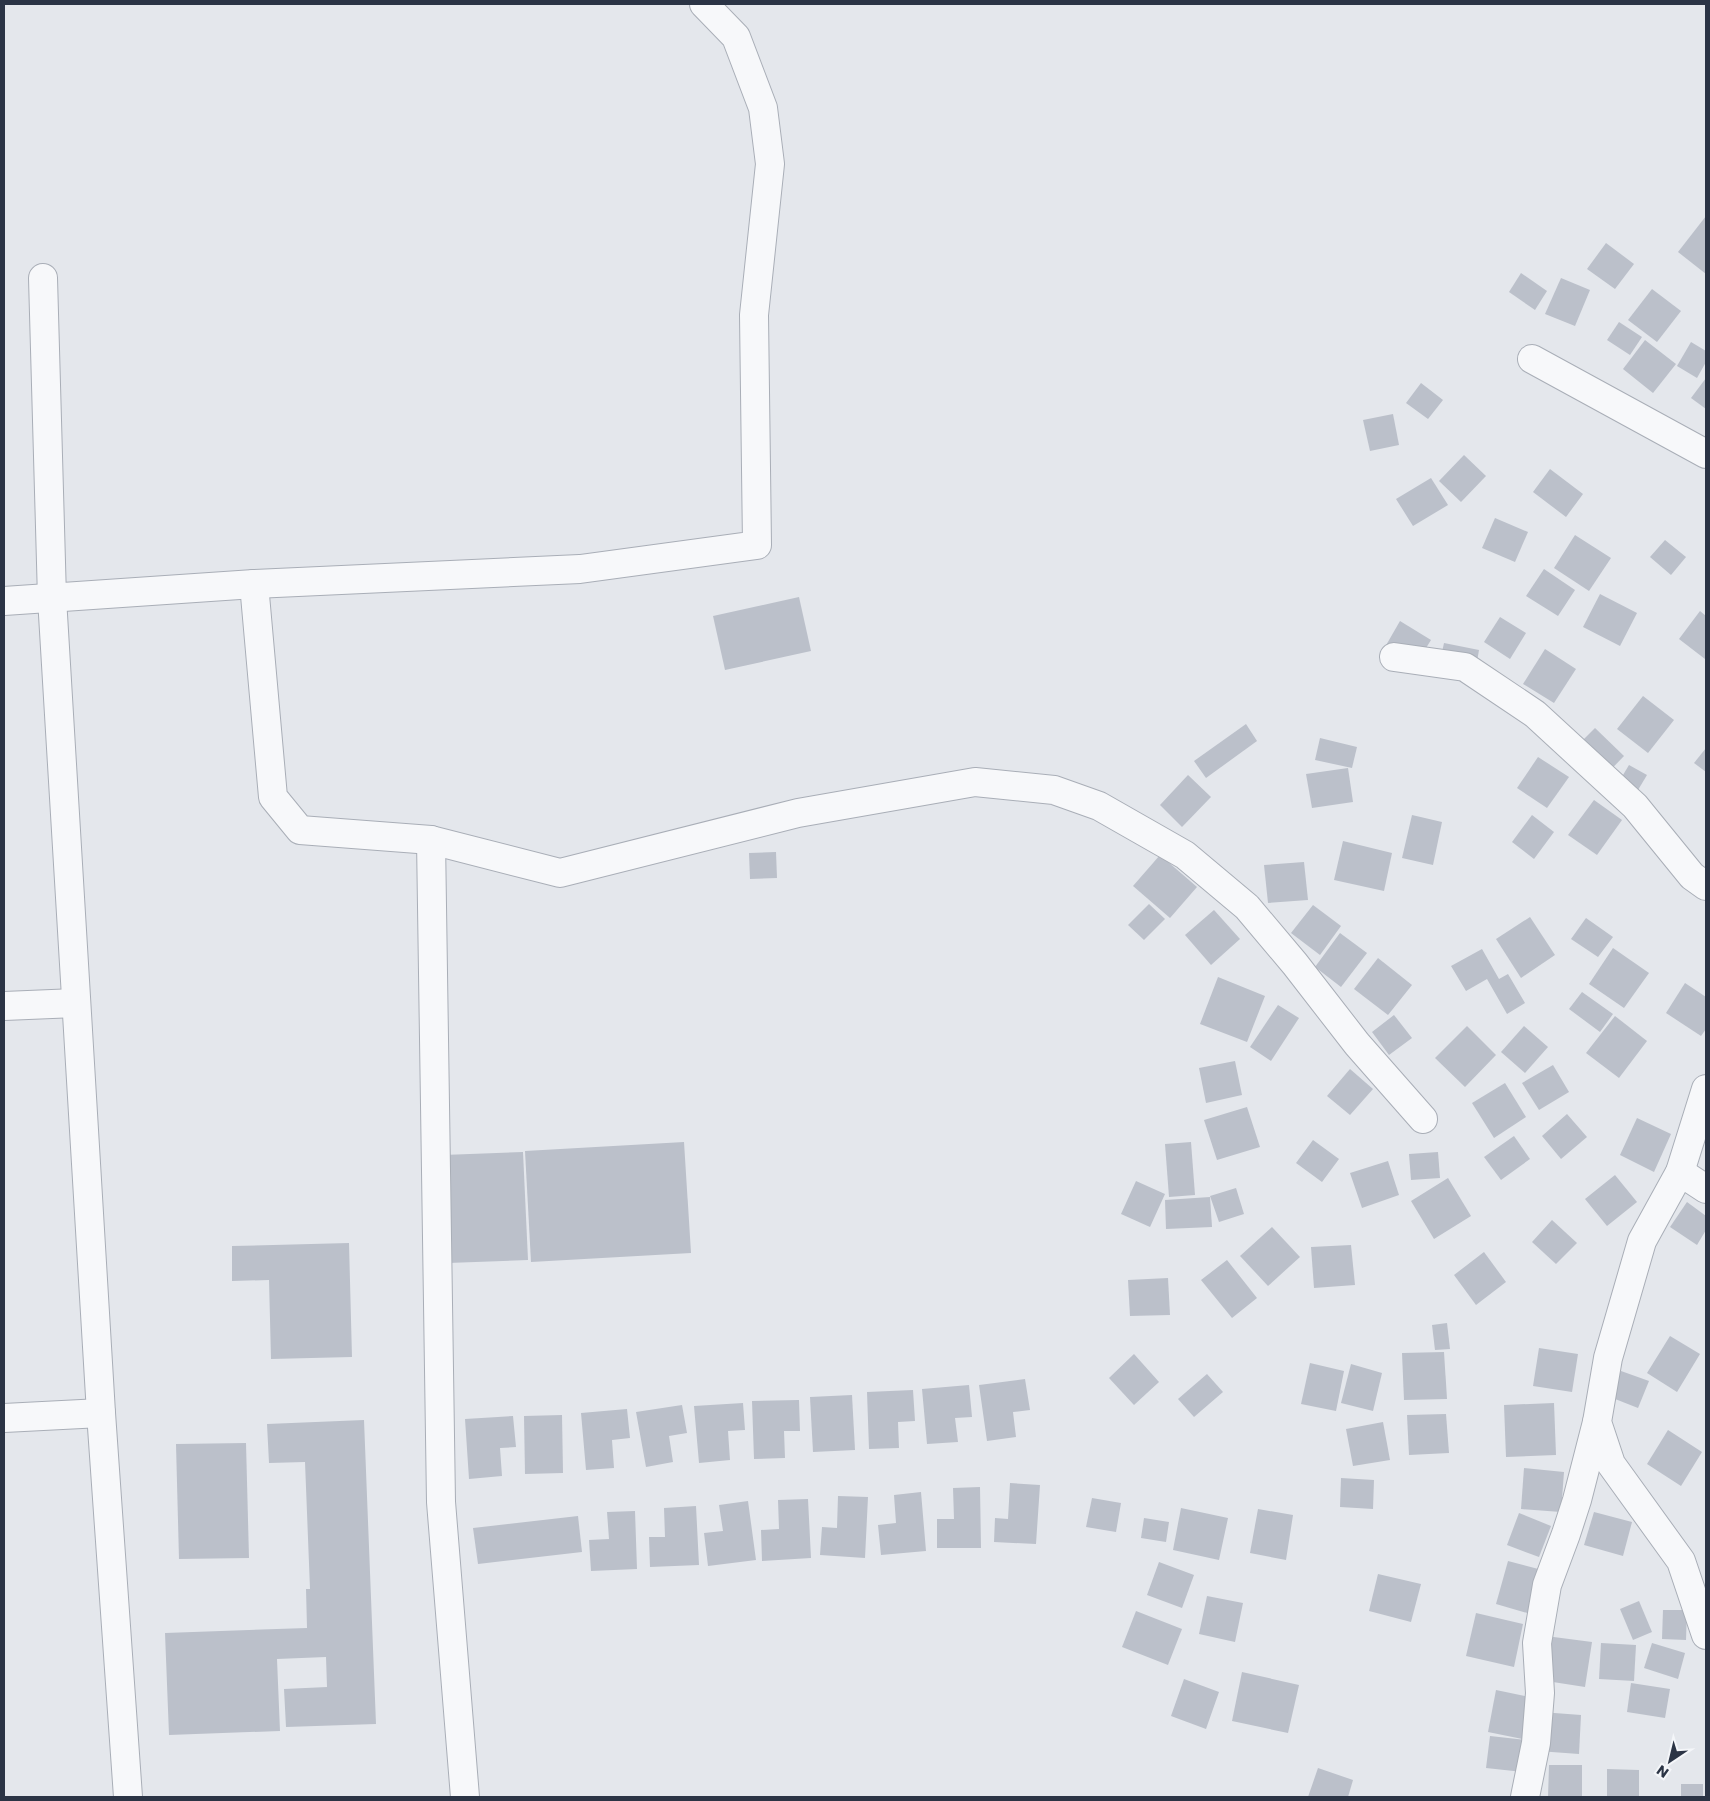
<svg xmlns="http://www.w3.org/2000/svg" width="1710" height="1801" viewBox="0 0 1710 1801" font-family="Poppins,sans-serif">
	<rect width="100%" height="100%" fill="#e4e7ec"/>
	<!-- building -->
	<g fill="#bbc0ca">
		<path d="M 1706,216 L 1706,274 L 1678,252 Z"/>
		<path d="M 1606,243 L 1634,264 L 1615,289 L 1587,269 Z"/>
		<path d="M 1521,273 L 1547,291 L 1535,310 L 1509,292 Z"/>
		<path d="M 1561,278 L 1590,290 L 1575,326 L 1545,314 Z"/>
		<path d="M 1652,289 L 1681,311 L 1657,342 L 1628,320 Z"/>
		<path d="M 1619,322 L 1642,337 L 1630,355 L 1607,340 Z"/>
		<path d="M 1645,340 L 1676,364 L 1653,393 L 1623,369 Z"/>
		<path d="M 1691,342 L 1706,351 L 1706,362 L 1697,378 L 1677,366 Z"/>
		<path d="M 1706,378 L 1706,409 L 1691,398 Z"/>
		<path d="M 1421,383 L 1443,400 L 1428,419 L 1406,403 Z"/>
		<path d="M 1393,414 L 1399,445 L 1370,451 L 1363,420 Z"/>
		<path d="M 1464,455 L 1486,476 L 1461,502 L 1439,481 Z"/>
		<path d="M 1550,469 L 1583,494 L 1566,517 L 1533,492 Z"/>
		<path d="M 1431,478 L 1448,505 L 1413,526 L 1396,499 Z"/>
		<path d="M 1495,518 L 1528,532 L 1515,562 L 1482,548 Z"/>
		<path d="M 1575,535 L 1611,558 L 1589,591 L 1554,568 Z"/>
		<path d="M 1665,540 L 1686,557 L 1671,575 L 1650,557 Z"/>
		<path d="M 1544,569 L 1575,590 L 1558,616 L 1526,596 Z"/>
		<path d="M 1600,594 L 1637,613 L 1620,646 L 1583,627 Z"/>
		<path d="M 799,597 L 811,651 L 725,670 L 713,616 Z"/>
		<path d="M 1700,611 L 1706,616 L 1705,659 L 1679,639 Z"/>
		<path d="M 1500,617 L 1526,633 L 1510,659 L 1484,642 Z"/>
		<path d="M 1400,621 L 1431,640 L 1411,672 L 1381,654 Z"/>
		<path d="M 1444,643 L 1479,650 L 1475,673 L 1439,666 Z"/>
		<path d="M 1545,649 L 1576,669 L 1554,703 L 1523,684 Z"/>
		<path d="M 1643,696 L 1674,720 L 1648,753 L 1617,729 Z"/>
		<path d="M 1246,724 L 1257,741 L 1206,778 L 1194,761 Z"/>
		<path d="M 1595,728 L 1624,756 L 1594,787 L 1565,758 Z"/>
		<path d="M 1320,738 L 1357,747 L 1352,768 L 1315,760 Z"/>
		<path d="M 1706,748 L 1706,772 L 1694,763 Z"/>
		<path d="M 1538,757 L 1569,777 L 1547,808 L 1517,788 Z"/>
		<path d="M 1629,765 L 1647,775 L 1632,800 L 1614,790 Z"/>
		<path d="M 1348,768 L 1353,802 L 1312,808 L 1306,774 Z"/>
		<path d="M 1188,775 L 1211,797 L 1182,827 L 1160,805 Z"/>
		<path d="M 1594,800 L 1622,820 L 1597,855 L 1568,835 Z"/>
		<path d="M 1412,815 L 1442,822 L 1433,865 L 1402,858 Z"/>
		<path d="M 1532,815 L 1554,832 L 1534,859 L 1512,842 Z"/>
		<path d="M 1343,841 L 1392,853 L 1384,891 L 1334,880 Z"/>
		<path d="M 776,852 L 777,878 L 750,879 L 749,853 Z"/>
		<path d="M 1160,855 L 1197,887 L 1170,918 L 1133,886 Z"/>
		<path d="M 1304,862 L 1308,900 L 1268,903 L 1264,865 Z"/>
		<path d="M 1149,904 L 1165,919 L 1144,940 L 1128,925 Z"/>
		<path d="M 1313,905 L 1341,926 L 1320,955 L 1291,933 Z"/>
		<path d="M 1214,910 L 1240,939 L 1211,965 L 1185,935 Z"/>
		<path d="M 1530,917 L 1555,955 L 1521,978 L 1496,939 Z"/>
		<path d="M 1586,918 L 1613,937 L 1598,957 L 1571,939 Z"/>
		<path d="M 1340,933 L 1367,953 L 1341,987 L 1315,967 Z"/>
		<path d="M 1613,948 L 1649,973 L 1624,1008 L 1589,984 Z"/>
		<path d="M 1482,949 L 1499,979 L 1508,974 L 1525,1003 L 1507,1014 L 1487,979 L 1466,991 L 1451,966 Z"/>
		<path d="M 1378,958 L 1412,985 L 1388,1015 L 1354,989 Z"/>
		<path d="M 1218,977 L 1265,996 L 1247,1042 L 1200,1024 Z"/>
		<path d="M 1685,983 L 1706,997 L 1706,1029 L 1701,1036 L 1666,1013 Z"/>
		<path d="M 1582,992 L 1613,1014 L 1600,1032 L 1569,1009 Z"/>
		<path d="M 1278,1005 L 1299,1018 L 1271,1061 L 1250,1047 Z"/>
		<path d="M 1394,1015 L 1412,1038 L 1389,1055 L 1372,1032 Z"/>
		<path d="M 1615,1016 L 1647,1041 L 1619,1078 L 1586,1053 Z"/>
		<path d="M 1467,1026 L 1496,1055 L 1465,1087 L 1435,1058 Z"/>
		<path d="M 1524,1026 L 1548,1047 L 1525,1073 L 1501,1052 Z"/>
		<path d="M 1235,1061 L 1242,1095 L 1206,1103 L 1199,1068 Z"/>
		<path d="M 1553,1065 L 1569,1092 L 1539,1110 L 1522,1083 Z"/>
		<path d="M 1350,1069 L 1373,1089 L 1350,1115 L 1327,1096 Z"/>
		<path d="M 1505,1083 L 1526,1117 L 1494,1138 L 1472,1103 Z"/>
		<path d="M 1247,1107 L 1260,1147 L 1217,1160 L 1204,1120 Z"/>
		<path d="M 1567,1114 L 1587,1137 L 1561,1159 L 1542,1136 Z"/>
		<path d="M 1637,1118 L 1671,1134 L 1654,1172 L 1620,1155 Z"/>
		<path d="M 1514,1136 L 1530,1159 L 1501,1180 L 1484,1157 Z"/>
		<path d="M 1313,1140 L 1339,1159 L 1322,1182 L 1296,1163 Z"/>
		<path d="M 684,1142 L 691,1253 L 531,1262 L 525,1151 Z"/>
		<path d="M 1191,1142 L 1195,1195 L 1169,1197 L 1165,1144 Z"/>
		<path d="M 523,1152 L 528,1260 L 448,1263 L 443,1155 Z"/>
		<path d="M 1438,1152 L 1440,1178 L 1411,1180 L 1409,1154 Z"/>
		<path d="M 1388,1161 L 1399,1195 L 1362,1208 L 1350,1173 Z"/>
		<path d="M 1615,1175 L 1637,1202 L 1607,1226 L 1585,1199 Z"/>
		<path d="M 1448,1178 L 1471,1216 L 1434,1239 L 1411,1201 Z"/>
		<path d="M 1136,1181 L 1165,1194 L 1150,1227 L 1121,1214 Z"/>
		<path d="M 1236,1188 L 1244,1214 L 1219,1222 L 1210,1196 Z"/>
		<path d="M 1210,1197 L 1212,1227 L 1166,1229 L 1165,1200 Z"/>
		<path d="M 1687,1202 L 1706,1216 L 1706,1230 L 1697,1245 L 1670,1227 Z"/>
		<path d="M 1552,1220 L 1577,1243 L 1556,1264 L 1532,1242 Z"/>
		<path d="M 1272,1227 L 1300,1257 L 1268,1286 L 1240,1256 Z"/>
		<path d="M 349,1243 L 352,1357 L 271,1359 L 269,1280 L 232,1281 L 232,1246 Z"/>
		<path d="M 1351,1245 L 1355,1285 L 1314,1288 L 1311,1247 Z"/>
		<path d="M 1484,1252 L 1506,1282 L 1476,1305 L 1454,1275 Z"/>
		<path d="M 1227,1260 L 1257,1298 L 1232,1318 L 1201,1280 Z"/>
		<path d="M 1168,1278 L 1170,1315 L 1130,1316 L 1128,1280 Z"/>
		<path d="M 1447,1323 L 1450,1349 L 1435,1350 L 1432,1325 Z"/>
		<path d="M 1670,1336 L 1700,1354 L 1677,1392 L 1647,1373 Z"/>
		<path d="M 1539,1348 L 1578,1354 L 1572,1392 L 1533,1386 Z"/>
		<path d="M 1444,1352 L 1447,1399 L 1404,1400 L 1402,1353 Z"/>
		<path d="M 1134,1354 L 1159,1382 L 1134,1405 L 1109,1378 Z"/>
		<path d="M 1310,1363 L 1344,1371 L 1336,1411 L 1301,1404 Z"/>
		<path d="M 1351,1364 L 1382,1373 L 1373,1411 L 1341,1403 Z"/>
		<path d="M 1621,1371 L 1649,1381 L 1638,1408 L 1610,1397 Z"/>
		<path d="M 1207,1374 L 1223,1392 L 1194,1417 L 1178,1399 Z"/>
		<path d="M 1025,1379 L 1030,1410 L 1013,1412 L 1016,1437 L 987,1441 L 979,1385 Z"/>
		<path d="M 969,1385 L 972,1417 L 955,1418 L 958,1442 L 927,1444 L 922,1389 Z"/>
		<path d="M 913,1390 L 915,1421 L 898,1422 L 899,1448 L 869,1449 L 867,1392 Z"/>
		<path d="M 852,1395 L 855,1450 L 813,1452 L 810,1397 Z"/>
		<path d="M 799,1400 L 800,1431 L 784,1431 L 785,1458 L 754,1459 L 752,1401 Z"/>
		<path d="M 743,1403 L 745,1430 L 728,1431 L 730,1460 L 699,1463 L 694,1406 Z"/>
		<path d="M 1554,1403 L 1556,1455 L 1506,1457 L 1504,1405 Z"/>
		<path d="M 682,1405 L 687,1433 L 669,1436 L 673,1462 L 646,1467 L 636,1412 Z"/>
		<path d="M 627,1409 L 630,1438 L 612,1440 L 614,1468 L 586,1470 L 581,1413 Z"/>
		<path d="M 1446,1414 L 1449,1453 L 1409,1455 L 1407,1415 Z"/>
		<path d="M 562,1415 L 563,1473 L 525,1474 L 524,1416 Z"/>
		<path d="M 513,1416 L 516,1447 L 500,1448 L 502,1476 L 469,1479 L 465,1419 Z"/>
		<path d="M 364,1420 L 376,1724 L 286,1727 L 284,1689 L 327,1687 L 326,1657 L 277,1659 L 280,1731 L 169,1735 L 165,1633 L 307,1628 L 306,1589 L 310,1589 L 305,1462 L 269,1463 L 267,1424 Z"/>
		<path d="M 1383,1422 L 1390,1460 L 1353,1466 L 1346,1429 Z"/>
		<path d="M 1668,1430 L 1702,1452 L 1681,1486 L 1647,1464 Z"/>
		<path d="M 246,1443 L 249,1558 L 179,1559 L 176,1444 Z"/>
		<path d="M 1524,1468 L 1564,1472 L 1561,1512 L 1521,1509 Z"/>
		<path d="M 1341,1478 L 1374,1480 L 1373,1509 L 1340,1507 Z"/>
		<path d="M 1010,1483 L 1040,1485 L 1036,1544 L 994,1542 L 995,1518 L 1008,1519 Z"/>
		<path d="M 980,1487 L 981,1548 L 937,1548 L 937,1519 L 954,1519 L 953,1488 Z"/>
		<path d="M 921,1492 L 926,1551 L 881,1555 L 878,1525 L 896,1523 L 894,1495 Z"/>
		<path d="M 838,1496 L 868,1497 L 865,1558 L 820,1555 L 822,1527 L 837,1528 Z"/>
		<path d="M 1092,1498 L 1121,1503 L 1116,1532 L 1086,1527 Z"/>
		<path d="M 808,1499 L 811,1558 L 762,1561 L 761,1530 L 779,1529 L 778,1500 Z"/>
		<path d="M 748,1501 L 756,1560 L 708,1566 L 704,1533 L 723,1531 L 719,1505 Z"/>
		<path d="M 696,1506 L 699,1565 L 650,1567 L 649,1537 L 665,1537 L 664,1508 Z"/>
		<path d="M 1181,1508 L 1228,1518 L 1219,1560 L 1173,1550 Z"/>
		<path d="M 1258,1509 L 1293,1515 L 1286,1560 L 1250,1553 Z"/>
		<path d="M 635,1511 L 637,1569 L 591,1571 L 589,1540 L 609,1539 L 607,1512 Z"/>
		<path d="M 1594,1512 L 1632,1522 L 1623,1556 L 1584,1545 Z"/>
		<path d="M 1519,1513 L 1551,1526 L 1539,1557 L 1507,1545 Z"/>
		<path d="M 578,1516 L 582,1552 L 478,1564 L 473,1528 Z"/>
		<path d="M 1144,1518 L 1169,1522 L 1166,1542 L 1141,1538 Z"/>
		<path d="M 1508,1561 L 1546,1571 L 1534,1615 L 1496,1604 Z"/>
		<path d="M 1159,1562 L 1194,1575 L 1182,1608 L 1147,1595 Z"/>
		<path d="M 1378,1574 L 1421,1584 L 1411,1622 L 1369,1611 Z"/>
		<path d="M 1207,1596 L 1243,1603 L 1235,1642 L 1199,1634 Z"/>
		<path d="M 1639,1601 L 1652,1632 L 1633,1640 L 1620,1609 Z"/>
		<path d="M 1663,1610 L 1687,1610 L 1686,1640 L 1662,1639 Z"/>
		<path d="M 1136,1611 L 1182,1629 L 1168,1665 L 1122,1647 Z"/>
		<path d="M 1476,1613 L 1523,1624 L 1514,1667 L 1466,1656 Z"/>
		<path d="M 1546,1636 L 1592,1642 L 1585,1687 L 1540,1680 Z"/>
		<path d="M 1601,1643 L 1636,1645 L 1634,1681 L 1599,1679 Z"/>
		<path d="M 1652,1643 L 1685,1653 L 1678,1679 L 1644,1668 Z"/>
		<path d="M 1242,1672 L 1299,1685 L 1288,1733 L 1232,1721 Z"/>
		<path d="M 1184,1679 L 1219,1692 L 1206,1729 L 1171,1716 Z"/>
		<path d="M 1631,1683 L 1670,1689 L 1665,1718 L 1627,1712 Z"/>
		<path d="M 1496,1690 L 1535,1698 L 1527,1740 L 1488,1732 Z"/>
		<path d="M 1541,1712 L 1581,1715 L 1579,1754 L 1538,1751 Z"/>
		<path d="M 1490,1736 L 1526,1740 L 1523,1772 L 1486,1768 Z"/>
		<path d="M 1549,1765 L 1582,1765 L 1582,1797 L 1548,1797 Z"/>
		<path d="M 1318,1768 L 1353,1780 L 1348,1797 L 1308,1797 Z"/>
		<path d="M 1607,1769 L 1639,1770 L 1639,1797 L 1607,1797 Z"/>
		<rect x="1681" y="1784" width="22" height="13"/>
	</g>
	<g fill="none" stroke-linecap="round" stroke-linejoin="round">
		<defs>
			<g id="minor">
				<path d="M 43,278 L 52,598 L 101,1413 L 128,1797"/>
				<path d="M 1532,359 L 1706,454"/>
				<path d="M 254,584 L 273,797 L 300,830 L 431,840 L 560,873 L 798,813 L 975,782 L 1054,790 L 1099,806 L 1185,855 L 1247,907 L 1295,964 L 1357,1044 L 1423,1119"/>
				<path d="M 4,601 L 254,584 L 580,569 L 757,545 L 754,315 L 770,164 L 763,108 L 736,37 L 704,4"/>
				<path d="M 1394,657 L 1465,667 L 1535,714 L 1635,806 L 1692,876 L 1706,886"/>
				<path d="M 431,840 L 441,1502 L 465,1797"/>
				<path d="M 4,1006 L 76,1003"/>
				<path d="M 1706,1089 L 1680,1172 L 1642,1241 L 1608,1358 L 1597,1422 L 1611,1464 L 1681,1561 L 1706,1635"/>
				<path d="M 1680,1172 L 1706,1189"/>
				<path d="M 4,1418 L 101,1413"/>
				<path d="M 1525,1797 L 1536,1743 L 1540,1693 L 1537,1643 L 1547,1585 L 1566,1534 L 1577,1500 L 1597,1422"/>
			</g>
		</defs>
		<!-- minor casing -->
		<use href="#minor" stroke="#a9aeb7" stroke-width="30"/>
		<!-- minor -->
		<use href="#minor" stroke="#f7f8fa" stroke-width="28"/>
	</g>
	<!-- border -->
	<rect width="1710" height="1801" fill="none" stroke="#2b3445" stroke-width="10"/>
	<!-- north arrow -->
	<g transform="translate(1670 1761) rotate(215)" stroke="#f4f6f9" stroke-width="4" paint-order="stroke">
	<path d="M0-4L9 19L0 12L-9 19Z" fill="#2b3445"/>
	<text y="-8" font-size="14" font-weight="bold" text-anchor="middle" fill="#2b3445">N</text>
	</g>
</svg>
